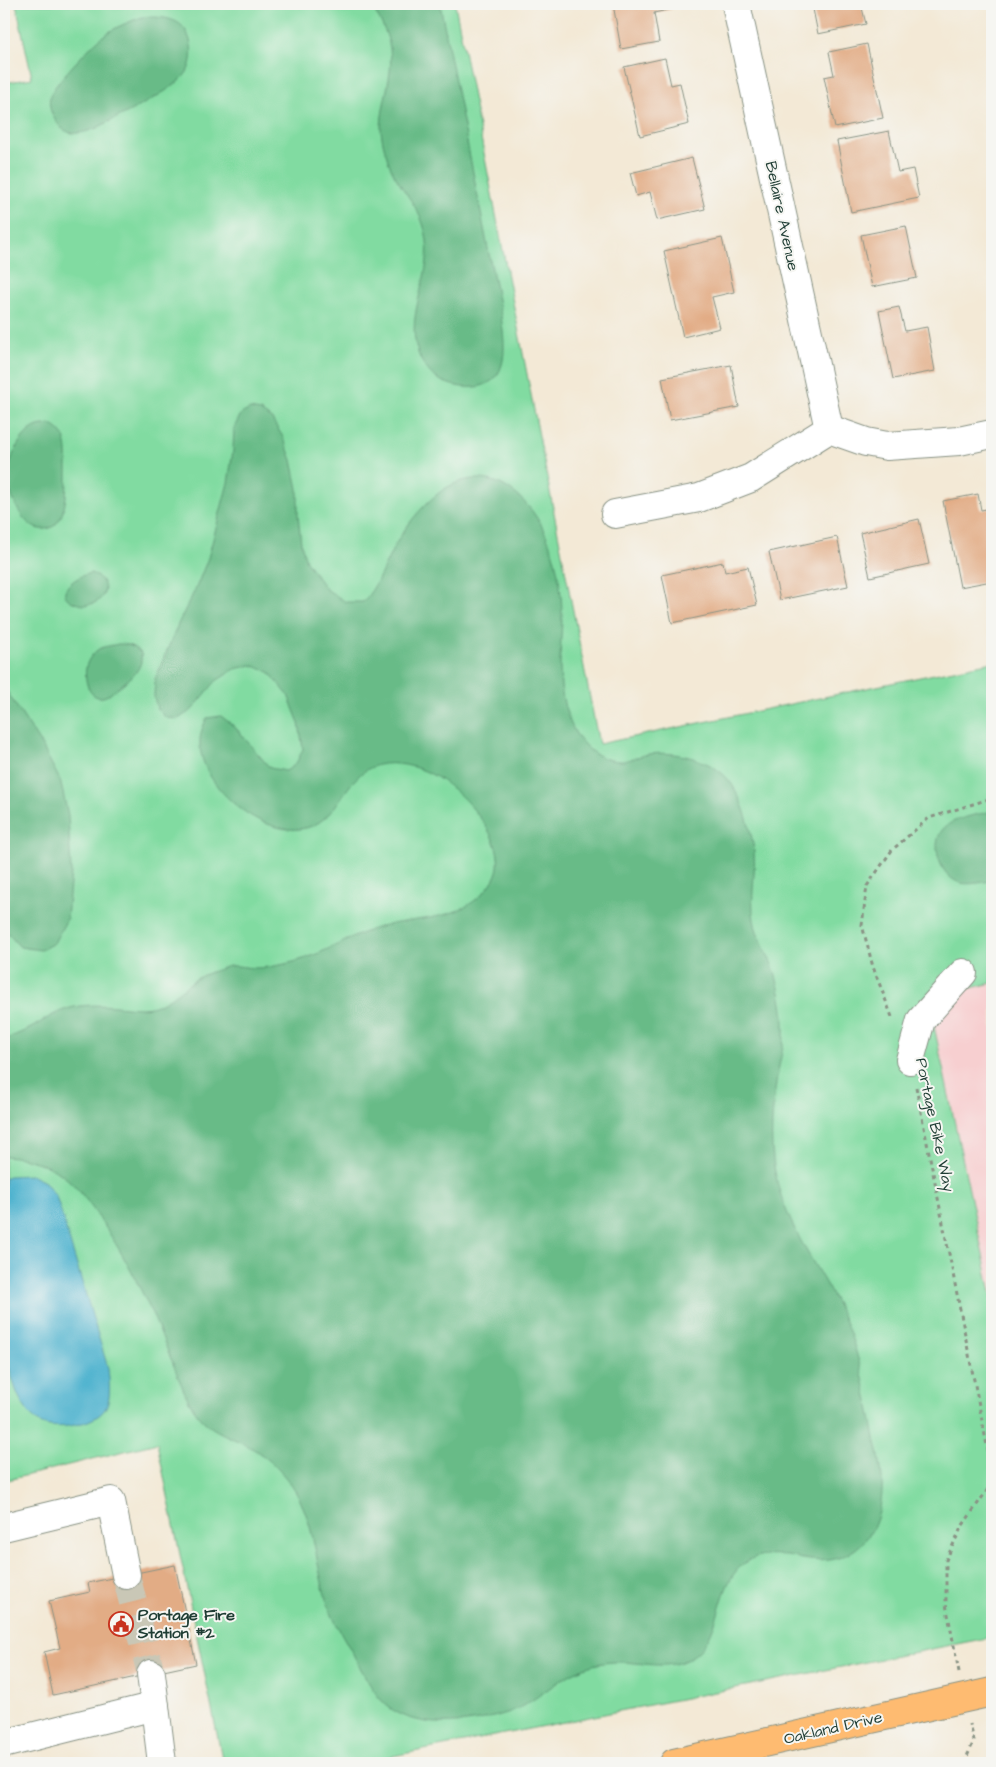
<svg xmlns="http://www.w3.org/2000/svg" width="996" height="1767" viewBox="0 0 996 1767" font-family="'Architects Daughter',sans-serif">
	<rect width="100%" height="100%" fill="#f6f6f2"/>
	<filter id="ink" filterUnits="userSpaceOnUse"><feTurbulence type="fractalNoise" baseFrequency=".02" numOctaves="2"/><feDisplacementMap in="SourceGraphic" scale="10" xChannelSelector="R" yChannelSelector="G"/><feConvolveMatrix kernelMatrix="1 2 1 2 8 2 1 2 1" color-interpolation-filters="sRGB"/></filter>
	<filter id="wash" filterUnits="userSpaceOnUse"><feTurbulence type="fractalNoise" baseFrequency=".0096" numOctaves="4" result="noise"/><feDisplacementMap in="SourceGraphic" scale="20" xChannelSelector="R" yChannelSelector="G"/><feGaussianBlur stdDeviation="1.12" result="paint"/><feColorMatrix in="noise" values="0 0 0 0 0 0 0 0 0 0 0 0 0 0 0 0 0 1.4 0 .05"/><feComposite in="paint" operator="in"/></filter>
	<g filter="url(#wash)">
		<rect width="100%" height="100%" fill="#f3e9d6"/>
		<!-- built -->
		<path fill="#f7cfd0" d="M 992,983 L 992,1297 L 928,998 Z"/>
		<!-- green -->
		<path fill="#81dba1" stroke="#508c6a" d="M 16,4 L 455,4 L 599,744 L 992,662 L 992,983 L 928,998 L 992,1297 L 992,1637 L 358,1763 L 223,1763 L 157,1443 L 4,1481 L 4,83 L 32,78 Z"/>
		<!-- forest -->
		<g fill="#68bb87" stroke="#447c5e">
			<path d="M 370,4 L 440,4 L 501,315 C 503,333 509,362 495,378 C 481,393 450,388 435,377 C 430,374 424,365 421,360 C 401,318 432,281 427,241 C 423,205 395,187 387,157 C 384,148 381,136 381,127 C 382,100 394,75 390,48 C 387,31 379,18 370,4 Z"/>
			<path d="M 142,17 C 158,17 181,16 188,35 C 193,46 193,61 187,72 C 177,90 117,117 97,128 C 83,133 68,138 58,124 C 52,116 48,107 50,96 C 53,85 93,43 103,36 C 115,27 129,22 142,17 Z"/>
			<path d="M 250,409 L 260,411 L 271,418 L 283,437 L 292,460 L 298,489 L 298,515 L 301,543 L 306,561 L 326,589 L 346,602 L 363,602 C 376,587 381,573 390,555 C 400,533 420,507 440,492 C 459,478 483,474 504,486 C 548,511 562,570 562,617 C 561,654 555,688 571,724 C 580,745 598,762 623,761 C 632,760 640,755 649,754 C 674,751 707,758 725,776 C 741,791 752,831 754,852 C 756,874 750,897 754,920 C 757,938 768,953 774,970 C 781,991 785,1016 784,1037 C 783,1051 779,1064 777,1077 C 772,1108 769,1142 775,1172 C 786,1230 821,1268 844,1319 C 861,1357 867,1397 875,1438 C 879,1455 883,1473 882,1491 C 881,1514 873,1537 854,1550 C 816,1577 782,1542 749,1560 C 712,1581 727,1640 686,1660 C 666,1670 641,1662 619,1662 C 605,1662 592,1664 579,1670 C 554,1681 536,1702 510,1712 C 472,1725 411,1733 381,1700 C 370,1687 361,1669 353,1654 C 344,1638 334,1622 328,1605 C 317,1572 316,1532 300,1500 C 291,1481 273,1461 255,1450 C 235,1437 213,1434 198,1415 C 184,1397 178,1374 169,1354 C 149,1303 125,1254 93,1209 C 85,1198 77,1187 66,1178 C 49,1164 26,1157 4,1156 L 4,1040 C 13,1036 22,1032 31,1028 C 43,1021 54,1013 67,1009 C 81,1004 101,1005 116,1006 C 128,1007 140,1009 151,1007 C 173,1002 188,979 211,972 C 217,970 224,967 230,966 C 238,965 247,968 255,968 C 265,968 275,966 285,964 C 316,958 343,940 373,929 C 410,916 455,924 484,892 C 490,886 497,876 498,867 C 503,834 458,787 431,774 C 416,766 395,761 378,765 C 342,774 340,825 300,829 C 258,834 199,785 200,742 C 200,733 203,726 207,718 L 221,716 L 235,727 L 270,768 L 286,771 L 296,764 L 303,749 L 299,723 L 288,695 L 269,672 L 251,665 L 235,669 L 216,681 L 192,710 L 178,719 L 166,718 L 157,709 L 154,696 L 155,679 L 179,622 L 196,588 L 208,558 L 228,483 L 233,451 L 234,428 L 241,414 Z"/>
			<path d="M 50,424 C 57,428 63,432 65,440 C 68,449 67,461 67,470 C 67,488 68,533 40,529 C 32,528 27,522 22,516 C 15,506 9,492 8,480 C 8,461 19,433 38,426 C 41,425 46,425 50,424 Z"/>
			<path d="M 91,573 C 120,585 98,614 73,602 C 51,592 79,575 91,573 Z"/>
			<path d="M 118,644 C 129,644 133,646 141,653 C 143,666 136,674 125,682 C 119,687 111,695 103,697 C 88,700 84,678 86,668 C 87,661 91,656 96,651 C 102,646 111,646 118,644 Z"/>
			<path d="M 4,687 L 42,746 L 60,780 L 68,815 L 71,871 L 67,919 L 54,943 L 41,950 L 20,947 L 4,929 Z"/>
			<path d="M 992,811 L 992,881 C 982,882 967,886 958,882 C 939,875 929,841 945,827 C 956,817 978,815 992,811 Z"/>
		</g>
		<!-- water -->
		<path fill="#50b3cf" stroke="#387882" d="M 31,1175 L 45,1182 L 56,1196 L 108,1368 C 109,1380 112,1398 105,1409 C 95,1425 53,1432 38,1422 C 26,1413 18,1397 14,1384 C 2,1350 4,1316 4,1281 C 4,1247 4,1213 4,1178 L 9,1176 Z"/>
		<g id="blocks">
			<!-- building -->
			<g fill="#e2ac85">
				<path d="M 613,4 L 671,4 L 672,9 L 654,13 L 659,42 L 621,49 Z"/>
				<path d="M 812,4 L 861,4 L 866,24 L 818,34 Z"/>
				<path d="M 867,44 L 883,118 L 835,128 L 824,77 L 834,75 L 829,52 Z"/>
				<path d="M 665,58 L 671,85 L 680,83 L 689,124 L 640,136 L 624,67 Z"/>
				<path d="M 889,131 L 898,172 L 913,169 L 919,198 L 851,212 L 837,141 Z"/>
				<path d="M 692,158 L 705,209 L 657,220 L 650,192 L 636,196 L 630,173 Z"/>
				<path d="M 906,226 L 917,278 L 872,287 L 861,235 Z"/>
				<path d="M 722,238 L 734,292 L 712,297 L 720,328 L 683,337 L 664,251 Z"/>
				<path d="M 899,307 L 905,331 L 927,327 L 935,371 L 893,379 L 879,311 Z"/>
				<path d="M 731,365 L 739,407 L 670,420 L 662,378 Z"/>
				<path d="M 978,494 L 981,510 L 992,508 L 992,551 L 988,552 L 992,581 L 960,587 L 943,501 Z"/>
				<path d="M 919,519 L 929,564 L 870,577 L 860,533 Z"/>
				<path d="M 837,537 L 848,586 L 780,600 L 769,552 Z"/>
				<path d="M 723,562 L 725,572 L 748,567 L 757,605 L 672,623 L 662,575 Z"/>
				<path d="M 175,1565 L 196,1664 L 53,1695 L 44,1652 L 60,1648 L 49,1601 L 90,1592 L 88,1583 Z"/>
			</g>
		</g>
	</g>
	<g filter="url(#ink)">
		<use href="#blocks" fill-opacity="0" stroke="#899385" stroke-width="1"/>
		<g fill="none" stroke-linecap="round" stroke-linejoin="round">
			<!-- minor-tunnel -->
			<path stroke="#c9c7b6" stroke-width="28" stroke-dasharray="28 14" stroke-linecap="butt" d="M 126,1575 L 151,1674"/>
			<defs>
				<g id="minor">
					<path d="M 736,4 L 829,429"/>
					<path d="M 615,514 L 699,498 L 751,478 L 829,429 L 866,442 L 887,446 L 959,441 L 992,434"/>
					<path d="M 910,1060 L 921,1020 L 963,973"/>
					<path d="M 4,1527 L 111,1501 L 126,1575"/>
					<path d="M 151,1674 L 162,1763"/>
					<path d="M 7,1743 L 155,1706"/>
				</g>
				<path id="major" d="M 674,1763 L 992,1692"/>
			</defs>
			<!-- minor casing -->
			<use href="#minor" stroke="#899385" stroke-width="30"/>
			<!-- major casing -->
			<use href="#major" stroke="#899385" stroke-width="30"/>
			<!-- path -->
			<g stroke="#899385" stroke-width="3" stroke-dasharray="4 4" stroke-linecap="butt">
				<path d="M 892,1017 L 873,967 L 862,925 L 867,886 L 892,850 L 929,818 L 992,798"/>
				<path d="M 916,1087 L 992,1471"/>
				<path d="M 959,1672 L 946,1604 L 946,1560 L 961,1528 L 992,1483"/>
				<path d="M 964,1763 L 974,1741 L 970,1724"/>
			</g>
			<!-- minor -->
			<use href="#minor" stroke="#fff" stroke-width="28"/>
			<!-- major -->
			<use href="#major" stroke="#febb71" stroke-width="28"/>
		</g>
	</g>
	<!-- icons -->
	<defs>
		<symbol id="civic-ring" viewBox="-11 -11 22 22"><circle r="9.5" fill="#f6f6f2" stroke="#c8321e" stroke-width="1.5"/><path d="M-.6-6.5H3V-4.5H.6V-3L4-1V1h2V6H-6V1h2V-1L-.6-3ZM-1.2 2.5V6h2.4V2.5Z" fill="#c8321e"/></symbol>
	</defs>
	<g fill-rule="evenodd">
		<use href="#civic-ring" x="107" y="1610" width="28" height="28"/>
	</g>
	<g text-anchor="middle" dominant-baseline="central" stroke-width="4" stroke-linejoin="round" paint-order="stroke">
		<!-- street labels -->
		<g font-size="16" fill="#1f3d34" stroke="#f6f6f2">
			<text transform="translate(782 216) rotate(78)">Bellaire Avenue</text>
			<text transform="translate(935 1125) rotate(78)">Portage Bike Way</text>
			<text transform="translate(833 1728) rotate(-13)">Oakland Drive</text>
		</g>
		<!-- poi labels -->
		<g font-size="16" font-weight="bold" fill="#1f3d34" stroke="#f6f6f2" text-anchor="start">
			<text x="138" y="1615">Portage Fire<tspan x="138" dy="18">Station #2</tspan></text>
		</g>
	</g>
	<!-- margin -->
	<rect width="996" height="1767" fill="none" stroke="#f6f6f2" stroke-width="20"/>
</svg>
